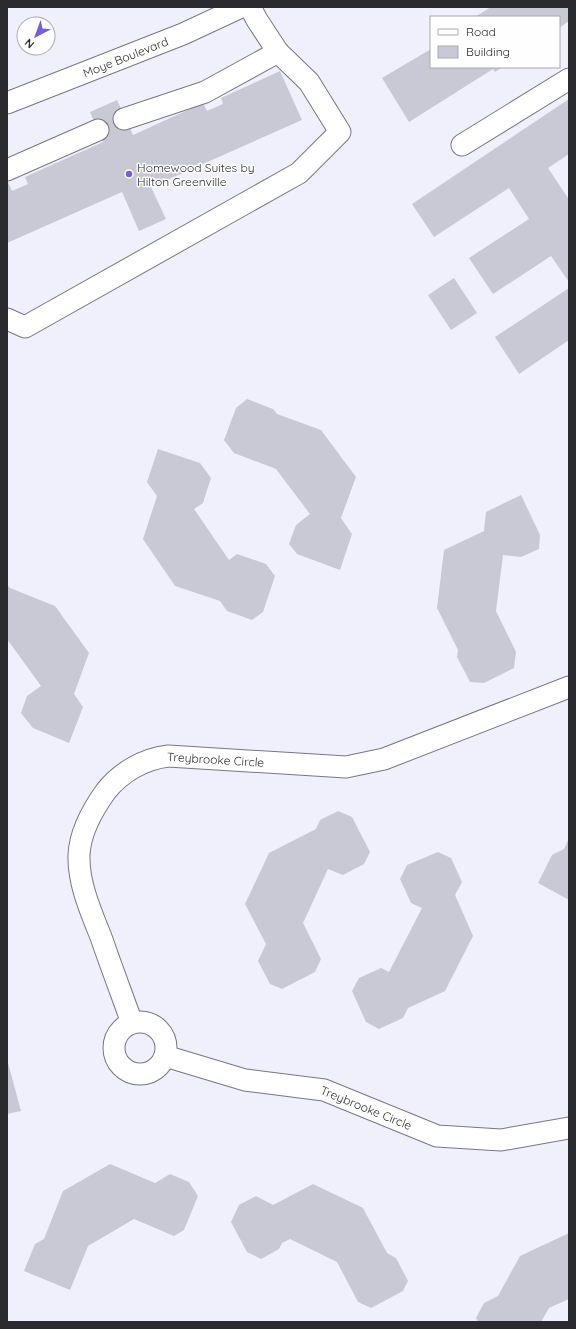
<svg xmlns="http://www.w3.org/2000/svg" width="576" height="1329" viewBox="0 0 576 1329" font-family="Quicksand,sans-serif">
	<rect width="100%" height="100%" fill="#f0effc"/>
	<!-- building -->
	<g fill="#c9c9d5">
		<path d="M 491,7 L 569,7 L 569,21 L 559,28 L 559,17 L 475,17 Z"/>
		<path d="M 431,49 L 431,67 L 503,67 L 495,72 L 493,69 L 409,122 L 382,78 Z"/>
		<path d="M 280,71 L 302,120 L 151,187 L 166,219 L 139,231 L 122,192 L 7,243 L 7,180 L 12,191 L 28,184 L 25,177 L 103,142 L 90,112 L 117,100 L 133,135 L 203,103 L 207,111 L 223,104 L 221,98 Z"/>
		<path d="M 569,99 L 569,154 L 548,168 L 568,198 L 569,198 L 569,282 L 551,256 L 493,294 L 469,258 L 529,219 L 509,188 L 434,237 L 412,204 Z"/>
		<path d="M 454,278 L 477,313 L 451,330 L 428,295 Z"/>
		<path d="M 569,288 L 569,340 L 519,374 L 495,337 Z"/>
		<path d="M 247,399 L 273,409 L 277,414 L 321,430 L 356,477 L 341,518 L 352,534 L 340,570 L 297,554 L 289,544 L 296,525 L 310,514 L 276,469 L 234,453 L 224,440 L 236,408 Z"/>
		<path d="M 158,449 L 200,463 L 211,478 L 203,503 L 194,509 L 229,560 L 237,554 L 266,564 L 275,576 L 263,612 L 252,620 L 227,611 L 220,601 L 175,586 L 143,539 L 157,496 L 147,482 Z"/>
		<path d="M 521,495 L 540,535 L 539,549 L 521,557 L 503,555 L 496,611 L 516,652 L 514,668 L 484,683 L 470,682 L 457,657 L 458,650 L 437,608 L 444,550 L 484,531 L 486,512 Z"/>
		<path d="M 7,585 L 10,588 L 55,606 L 89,653 L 74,694 L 83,707 L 69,743 L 33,728 L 21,713 L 27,696 L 41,686 L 7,639 Z"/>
		<path d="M 338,811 L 352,817 L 370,852 L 364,864 L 343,875 L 328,869 L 303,923 L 321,959 L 315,972 L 282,989 L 270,984 L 258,961 L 266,944 L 245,904 L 269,853 L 316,829 L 320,820 Z"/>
		<path d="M 569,838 L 569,900 L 538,883 L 552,855 L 564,849 Z"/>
		<path d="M 438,852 L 451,858 L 462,882 L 455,895 L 473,936 L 445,991 L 408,1008 L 403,1018 L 379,1029 L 366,1022 L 352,991 L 359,978 L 381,968 L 389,972 L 422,908 L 411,903 L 400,879 L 407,865 Z"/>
		<path d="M 7,1059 L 21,1111 L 7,1114 Z"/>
		<path d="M 110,1164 L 155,1183 L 170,1174 L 189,1182 L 198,1196 L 184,1230 L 174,1236 L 134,1219 L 88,1246 L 70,1290 L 24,1271 L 35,1244 L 44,1239 L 63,1191 Z"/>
		<path d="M 313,1184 L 363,1208 L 387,1253 L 396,1258 L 408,1281 L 403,1291 L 371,1308 L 358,1302 L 337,1262 L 290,1239 L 282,1243 L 279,1249 L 261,1259 L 247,1252 L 231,1222 L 239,1205 L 256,1196 L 273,1205 Z"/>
		<path d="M 569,1233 L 569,1299 L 549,1308 L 541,1322 L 478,1322 L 476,1318 L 484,1303 L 498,1296 L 520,1256 Z"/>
	</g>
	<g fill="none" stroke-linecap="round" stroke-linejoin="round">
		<!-- minor-tunnel -->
		<path stroke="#c9c8d3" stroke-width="21" stroke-dasharray="21 10" stroke-linecap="butt" d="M 98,130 L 124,119"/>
		<defs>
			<g id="minor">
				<path id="s1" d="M 7,103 L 183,34 L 241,7"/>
				<path d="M 124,119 L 205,92 L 278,52"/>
				<path d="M 462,145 L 569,79"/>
				<path d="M 7,170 L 98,130"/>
				<path d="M 7,319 L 25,327 L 299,173 L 340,132 L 309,82 L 278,52 L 257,20 L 250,7"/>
				<circle cx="140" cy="1048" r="26"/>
				<path id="s2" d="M 132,1023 C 122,995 111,966 101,937 C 91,912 78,883 79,855 C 80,832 93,809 106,791 C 121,772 144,759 168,756 L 346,767 L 384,759 L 569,687"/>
				<path id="s3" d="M 165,1056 L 245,1080 L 324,1090 L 437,1136 L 501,1140 L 569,1128"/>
			</g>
		</defs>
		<!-- minor casing -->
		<use href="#minor" stroke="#777782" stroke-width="23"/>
		<!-- minor -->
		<use href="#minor" stroke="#fff" stroke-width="21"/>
	</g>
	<!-- markers -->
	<circle fill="#775ed9" stroke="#fefefe" stroke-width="1.5" cx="129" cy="174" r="4"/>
	<g text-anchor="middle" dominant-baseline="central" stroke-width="3" stroke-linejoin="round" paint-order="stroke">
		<!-- street labels -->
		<g font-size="12" fill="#2b2b2f" stroke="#fefefe">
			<text stroke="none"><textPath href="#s1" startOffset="127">Moye Boulevard</textPath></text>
			<text stroke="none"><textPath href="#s2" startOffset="368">Treybrooke Circle</textPath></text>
			<text stroke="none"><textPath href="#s3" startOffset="209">Treybrooke Circle</textPath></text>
		</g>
		<!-- poi labels -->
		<g font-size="12" fill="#2b2b2f" stroke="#fefefe" text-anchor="start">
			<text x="137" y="167">Homewood Suites by<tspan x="137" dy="14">Hilton Greenville</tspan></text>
		</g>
	</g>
	<!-- border -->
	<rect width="576" height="1329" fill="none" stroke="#2b2b2f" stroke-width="16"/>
	<!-- legend -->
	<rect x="430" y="16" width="130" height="52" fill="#fefefe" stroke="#aaaaab"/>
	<rect x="438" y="29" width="20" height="6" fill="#ffffff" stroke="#aaaaab"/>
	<text x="466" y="36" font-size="12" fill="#2b2b2f">Road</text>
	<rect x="438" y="46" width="20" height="12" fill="#c9c9d5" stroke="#aaaaab"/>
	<text x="466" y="56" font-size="12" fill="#2b2b2f">Building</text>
	<!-- north arrow -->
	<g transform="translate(36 36) rotate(221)"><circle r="19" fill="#fefefe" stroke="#aaaaab"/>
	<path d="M0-3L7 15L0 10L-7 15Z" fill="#775ed9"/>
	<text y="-6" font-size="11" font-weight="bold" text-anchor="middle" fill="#2b2b2f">N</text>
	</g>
</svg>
